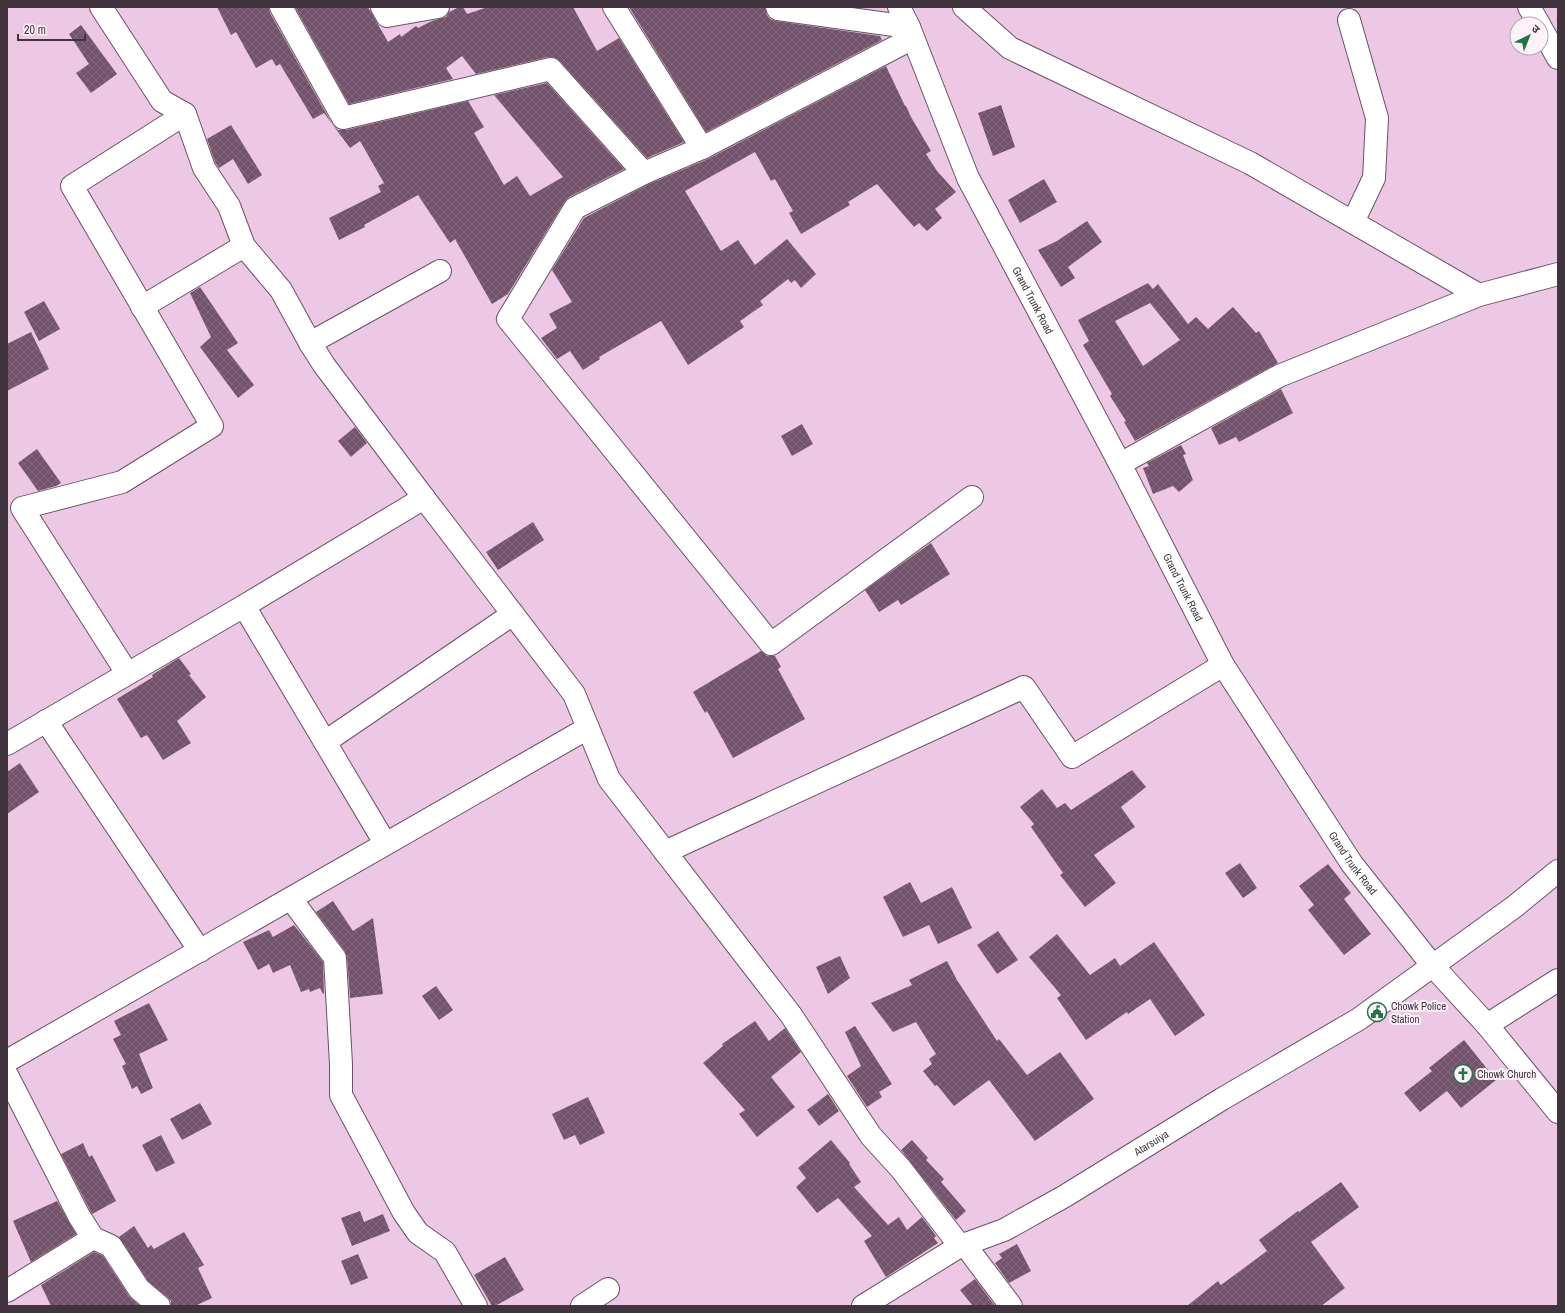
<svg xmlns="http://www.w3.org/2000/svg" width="1565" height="1313" viewBox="0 0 1565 1313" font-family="'Archivo Narrow','Noto Sans Devanagari',sans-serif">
	<defs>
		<pattern id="building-cross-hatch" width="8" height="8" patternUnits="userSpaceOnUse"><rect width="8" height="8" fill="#72536b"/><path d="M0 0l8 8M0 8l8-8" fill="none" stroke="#83697d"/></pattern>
	</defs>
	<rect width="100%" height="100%" fill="#ecc8e4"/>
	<!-- building -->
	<g fill="url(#building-cross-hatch)" fill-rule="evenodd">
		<path d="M 217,7 L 269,7 L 270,13 L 332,124 L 338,130 L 346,130 L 468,101 L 484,127 L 474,133 L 504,185 L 517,176 L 530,196 L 563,177 L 494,95 L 547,83 L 624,169 L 569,197 L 565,201 L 508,294 L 492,304 L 455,239 L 450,243 L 418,195 L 364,225 L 365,227 L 339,240 L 329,218 L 381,192 L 378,186 L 384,183 L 360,141 L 350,148 L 324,113 L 313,119 L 280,64 L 276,66 L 272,59 L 256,68 L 236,32 L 231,35 Z"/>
		<path d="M 295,7 L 368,7 L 388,42 L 400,34 L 401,37 L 416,26 L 418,28 L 432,21 L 446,17 L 449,12 L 459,7 L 463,7 L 467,14 L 488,7 L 573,7 L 597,51 L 619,38 L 684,142 L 647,158 L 560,61 L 554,57 L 548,57 L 476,74 L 462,56 L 446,68 L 453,79 L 349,104 Z"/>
		<path d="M 629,7 L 765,7 L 767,15 L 770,19 L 776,21 L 880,36 L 882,40 L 706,132 Z"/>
		<path d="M 81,25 L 117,74 L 91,93 L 76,73 L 89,64 L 69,34 Z"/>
		<path d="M 886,66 L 905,106 L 906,106 L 911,117 L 931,151 L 926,154 L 937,171 L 956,192 L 935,209 L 942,218 L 927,231 L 919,223 L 914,227 L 877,184 L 848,202 L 850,205 L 801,234 L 789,213 L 793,211 L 775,179 L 771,181 L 755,152 L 685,191 L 721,251 L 738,240 L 755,265 L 787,239 L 816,274 L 801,288 L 795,280 L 791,283 L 788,279 L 760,301 L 763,305 L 740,321 L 744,327 L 688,365 L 661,321 L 599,357 L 600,359 L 583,370 L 570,351 L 557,359 L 541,338 L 557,328 L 549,314 L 572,302 L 552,270 L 584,218 L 649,184 L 708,159 Z"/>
		<path d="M 1001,105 L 1015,147 L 993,156 L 978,113 Z"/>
		<path d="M 231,125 L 262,175 L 248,184 L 233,159 L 219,168 L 215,162 L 207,139 Z"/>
		<path d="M 1044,179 L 1057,202 L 1020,223 L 1008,200 Z"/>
		<path d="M 1087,221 L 1102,242 L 1068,267 L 1075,278 L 1061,287 L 1038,250 L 1057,241 Z"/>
		<path d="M 1148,283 L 1153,289 L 1158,284 L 1188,324 L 1196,317 L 1208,329 L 1233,307 L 1256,333 L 1259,331 L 1278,363 L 1135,441 L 1124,422 L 1126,421 L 1110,396 L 1112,394 L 1083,345 L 1089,341 L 1078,320 ZM 1150,303 L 1180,340 L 1143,366 L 1115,321 Z"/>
		<path d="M 200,287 L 238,343 L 227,350 L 254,385 L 238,398 L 200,347 L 211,337 L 190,293 Z"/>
		<path d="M 44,301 L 60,329 L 39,341 L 24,312 Z"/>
		<path d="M 31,332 L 49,369 L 7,391 L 7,344 Z"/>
		<path d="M 1281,389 L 1293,413 L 1239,442 L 1236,437 L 1219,445 L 1211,428 Z"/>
		<path d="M 802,424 L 813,444 L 792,456 L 781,436 Z"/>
		<path d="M 355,427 L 367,443 L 351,457 L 338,441 Z"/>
		<path d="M 1181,445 L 1186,454 L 1183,455 L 1193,480 L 1179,492 L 1173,486 L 1153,494 L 1143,468 L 1149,466 L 1147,463 Z"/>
		<path d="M 37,449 L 61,483 L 56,486 L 38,491 L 18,463 Z"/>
		<path d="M 533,522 L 544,540 L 498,570 L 486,552 Z"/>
		<path d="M 931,543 L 950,574 L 901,605 L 898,600 L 879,612 L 865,590 Z"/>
		<path d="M 761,651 L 767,656 L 775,656 L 781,667 L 778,669 L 805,719 L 733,758 L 707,711 L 705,713 L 693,692 Z"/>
		<path d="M 179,658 L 191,674 L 189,675 L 206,697 L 177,721 L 191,743 L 163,760 L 147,735 L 141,738 L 117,699 L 153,677 L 152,675 Z"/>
		<path d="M 20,763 L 39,792 L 7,814 L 7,772 Z"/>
		<path d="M 1132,770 L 1146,787 L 1121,807 L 1135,827 L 1094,855 L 1116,883 L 1085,907 L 1060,875 L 1063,873 L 1031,827 L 1034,824 L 1020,807 L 1042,789 L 1057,808 L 1065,803 L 1071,810 Z"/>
		<path d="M 1240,863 L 1257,888 L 1243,898 L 1225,873 Z"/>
		<path d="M 1328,864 L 1351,893 L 1344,899 L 1371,934 L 1344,955 L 1308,910 L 1314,905 L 1299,886 Z"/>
		<path d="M 910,882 L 921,903 L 952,887 L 972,928 L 938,944 L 929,925 L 903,937 L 883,897 Z"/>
		<path d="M 333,901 L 353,931 L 373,918 L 383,994 L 350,998 L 347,957 L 345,951 L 316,912 Z"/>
		<path d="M 294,925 L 323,962 L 324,993 L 323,994 L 320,988 L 310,992 L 309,989 L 301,992 L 290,965 L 273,973 L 269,964 L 258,970 L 243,942 L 269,930 L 273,937 Z"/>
		<path d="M 998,931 L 1018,960 L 997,974 L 977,945 Z"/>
		<path d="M 1057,934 L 1090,975 L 1115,958 L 1120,966 L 1154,942 L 1205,1015 L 1175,1036 L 1150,999 L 1128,1014 L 1127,1012 L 1086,1040 L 1057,998 L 1061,995 L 1029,957 Z"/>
		<path d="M 840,956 L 850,978 L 828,994 L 816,967 Z"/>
		<path d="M 947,961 L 957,980 L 997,1041 L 999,1039 L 1027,1075 L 1060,1052 L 1094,1099 L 1035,1141 L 989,1080 L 954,1106 L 937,1085 L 935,1086 L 923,1071 L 932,1064 L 929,1059 L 936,1054 L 916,1022 L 893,1032 L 871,1003 L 912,985 L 909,980 Z"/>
		<path d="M 436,986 L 453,1010 L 439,1020 L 422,996 Z"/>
		<path d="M 149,1003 L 168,1040 L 139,1054 L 153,1088 L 141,1094 L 137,1086 L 132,1089 L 122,1066 L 126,1064 L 113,1039 L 121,1035 L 114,1021 Z"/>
		<path d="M 755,1021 L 769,1041 L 785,1028 L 801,1052 L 771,1077 L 795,1107 L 757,1137 L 739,1114 L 745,1110 L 703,1063 L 723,1046 L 722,1044 Z"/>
		<path d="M 855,1026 L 892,1084 L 879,1092 L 882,1097 L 867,1107 L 847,1076 L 861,1066 L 845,1032 Z"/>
		<path d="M 1464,1040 L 1496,1080 L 1461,1108 L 1447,1091 L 1420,1112 L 1404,1093 L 1432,1071 L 1429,1068 Z"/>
		<path d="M 828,1094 L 839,1111 L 819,1126 L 807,1110 Z"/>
		<path d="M 588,1097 L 605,1133 L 580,1145 L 575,1135 L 564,1140 L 552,1114 Z"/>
		<path d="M 200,1103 L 212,1124 L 182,1140 L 170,1119 Z"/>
		<path d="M 161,1135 L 175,1163 L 156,1172 L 142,1145 Z"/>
		<path d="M 831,1140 L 850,1163 L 849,1164 L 861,1182 L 854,1187 L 888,1225 L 899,1217 L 907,1230 L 922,1217 L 936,1236 L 934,1238 L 938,1243 L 886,1277 L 864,1241 L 872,1236 L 838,1198 L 817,1213 L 796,1187 L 806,1178 L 798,1168 Z"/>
		<path d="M 912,1140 L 928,1158 L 926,1160 L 944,1179 L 941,1182 L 966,1211 L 956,1220 L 901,1150 Z"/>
		<path d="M 83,1143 L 89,1157 L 92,1155 L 116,1201 L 92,1214 L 61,1154 Z"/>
		<path d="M 1341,1182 L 1359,1207 L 1311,1242 L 1345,1288 L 1321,1306 L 1187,1306 L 1218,1281 L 1221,1285 L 1267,1251 L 1259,1240 L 1298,1211 L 1299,1212 Z"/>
		<path d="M 57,1201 L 76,1234 L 31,1262 L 13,1221 Z"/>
		<path d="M 360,1211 L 364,1222 L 383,1214 L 390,1231 L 352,1246 L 341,1218 Z"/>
		<path d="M 134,1226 L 148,1248 L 151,1245 L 154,1249 L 184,1232 L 204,1265 L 198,1268 L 212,1298 L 195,1306 L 171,1306 L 171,1301 L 167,1297 L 148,1281 L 119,1237 Z"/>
		<path d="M 1017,1244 L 1031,1271 L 1009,1283 L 995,1263 L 1002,1258 L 999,1254 Z"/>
		<path d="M 94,1252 L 103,1256 L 129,1296 L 140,1306 L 51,1306 L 41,1285 Z"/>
		<path d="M 358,1254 L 368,1278 L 351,1285 L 341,1261 Z"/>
		<path d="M 505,1257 L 524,1290 L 495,1306 L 492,1306 L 474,1275 Z"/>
		<path d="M 975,1279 L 995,1306 L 973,1306 L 960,1290 Z"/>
	</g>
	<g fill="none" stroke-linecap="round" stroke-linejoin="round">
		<defs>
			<g id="minor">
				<path d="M 101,7 L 162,101 L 185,114 L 204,168 L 229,206 L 244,246 L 281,290 L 310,343 L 324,365 L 424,498 L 574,694 L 609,779 L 791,1015 L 871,1136 L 901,1169 L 960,1246"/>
				<path d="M 281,7 L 343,118 L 551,69 L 644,173"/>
				<path d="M 382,7 L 387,16 L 438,7"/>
				<path d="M 614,7 L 702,148"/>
				<path d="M 777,7 L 778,9 L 909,27"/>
				<path d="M 964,7 L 1010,48 L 1250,163 L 1479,295 L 1558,274"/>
				<path d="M 1529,7 L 1539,24"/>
				<path d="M 1349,20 L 1377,118 L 1374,178 L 1353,222"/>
				<path d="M 1541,28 L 1558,58"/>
				<path d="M 913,38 L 702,148 L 644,173 L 575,208 L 508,319 L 771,644 L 972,497"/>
				<path d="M 142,307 L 244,246"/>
				<path d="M 310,343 L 440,271"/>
				<path d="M 1120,464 L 1279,376 L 1479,295"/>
				<path d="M 244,606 L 385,843"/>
				<path d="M 127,673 L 22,508 L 122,482 L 212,426 L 72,186 L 185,114"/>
				<path d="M 46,721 L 200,951"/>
				<path d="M 325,742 L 513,614"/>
				<path d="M 7,744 L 244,606 L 424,498"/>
				<path d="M 665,852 L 1024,687 L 1072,757 L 1223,665"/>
				<path d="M 291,899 L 335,958 L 341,1064 L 341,1095 L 404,1213 L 418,1233 L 445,1252 L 476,1306"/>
				<path d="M 7,1061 C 201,950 394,838 588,728"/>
				<path d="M 7,1075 L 79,1216 L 93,1238 L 111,1246 L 139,1289 L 159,1306"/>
				<path d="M 965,1245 L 1011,1306"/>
				<path d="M 7,1291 L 93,1238"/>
				<path d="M 582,1306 L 608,1289"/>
				<path id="s1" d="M 863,1306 L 960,1246 L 1004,1230 L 1065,1196 L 1222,1099 L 1359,1019 L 1514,907 L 1558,871"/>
			</g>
			<g id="major">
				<path id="s2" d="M 899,7 L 909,27 L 968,178 L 1120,464 L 1223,665 L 1352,864 L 1432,965 L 1487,1025 L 1558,1112"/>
				<path d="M 1487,1025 L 1558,980"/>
			</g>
		</defs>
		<!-- minor casing -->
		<use href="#minor" stroke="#6e5068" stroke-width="24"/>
		<!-- major casing -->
		<use href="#major" stroke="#6e5068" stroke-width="24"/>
		<!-- minor -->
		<use href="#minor" stroke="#fff" stroke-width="22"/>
		<!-- major -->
		<use href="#major" stroke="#fff" stroke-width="22"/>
	</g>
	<!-- icons -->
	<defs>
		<symbol id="civic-ring" viewBox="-11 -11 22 22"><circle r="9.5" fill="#fdf2fa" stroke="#247545" stroke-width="1.5"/><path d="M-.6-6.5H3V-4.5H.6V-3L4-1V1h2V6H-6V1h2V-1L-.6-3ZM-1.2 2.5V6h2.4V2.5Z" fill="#247545"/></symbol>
		<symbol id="church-ring" viewBox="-11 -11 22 22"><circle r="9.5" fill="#fdf2fa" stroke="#247545" stroke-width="1.5"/><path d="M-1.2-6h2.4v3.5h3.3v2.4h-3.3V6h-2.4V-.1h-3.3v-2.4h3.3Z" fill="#247545"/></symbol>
	</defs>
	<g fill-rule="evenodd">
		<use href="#civic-ring" x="1366" y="1001" width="22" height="22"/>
		<use href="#church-ring" x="1452" y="1063" width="22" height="22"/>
	</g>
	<g text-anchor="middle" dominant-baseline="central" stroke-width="4" stroke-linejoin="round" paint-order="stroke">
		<!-- street labels -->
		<g font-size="11" fill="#42343f" stroke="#fdf2fa">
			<text stroke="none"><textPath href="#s2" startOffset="323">Grand Trunk Road</textPath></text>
			<text stroke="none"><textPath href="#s2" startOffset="647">Grand Trunk Road</textPath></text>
			<text stroke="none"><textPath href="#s2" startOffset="971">Grand Trunk Road</textPath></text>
			<text stroke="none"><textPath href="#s1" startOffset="332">Atarsuiya</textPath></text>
		</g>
		<!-- poi labels -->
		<g font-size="11" fill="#42343f" stroke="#fdf2fa" text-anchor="start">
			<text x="1391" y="1006">Chowk Police<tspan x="1391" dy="13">Station</tspan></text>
			<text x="1477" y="1074">Chowk Church</text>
		</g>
	</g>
	<!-- border -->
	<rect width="1565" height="1313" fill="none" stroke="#42343f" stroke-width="16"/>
	<!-- north arrow -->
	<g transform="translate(1529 36) rotate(43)"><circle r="19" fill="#fdf2fa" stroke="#b2a6af"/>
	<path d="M0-3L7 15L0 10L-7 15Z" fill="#247545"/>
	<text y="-6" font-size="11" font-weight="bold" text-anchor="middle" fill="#42343f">उ</text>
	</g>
	<!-- scale -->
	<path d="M18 34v6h67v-6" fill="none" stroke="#42343f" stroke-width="2"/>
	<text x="24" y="34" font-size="12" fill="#42343f" stroke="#fdf2fa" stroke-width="3" paint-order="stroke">20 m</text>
</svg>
